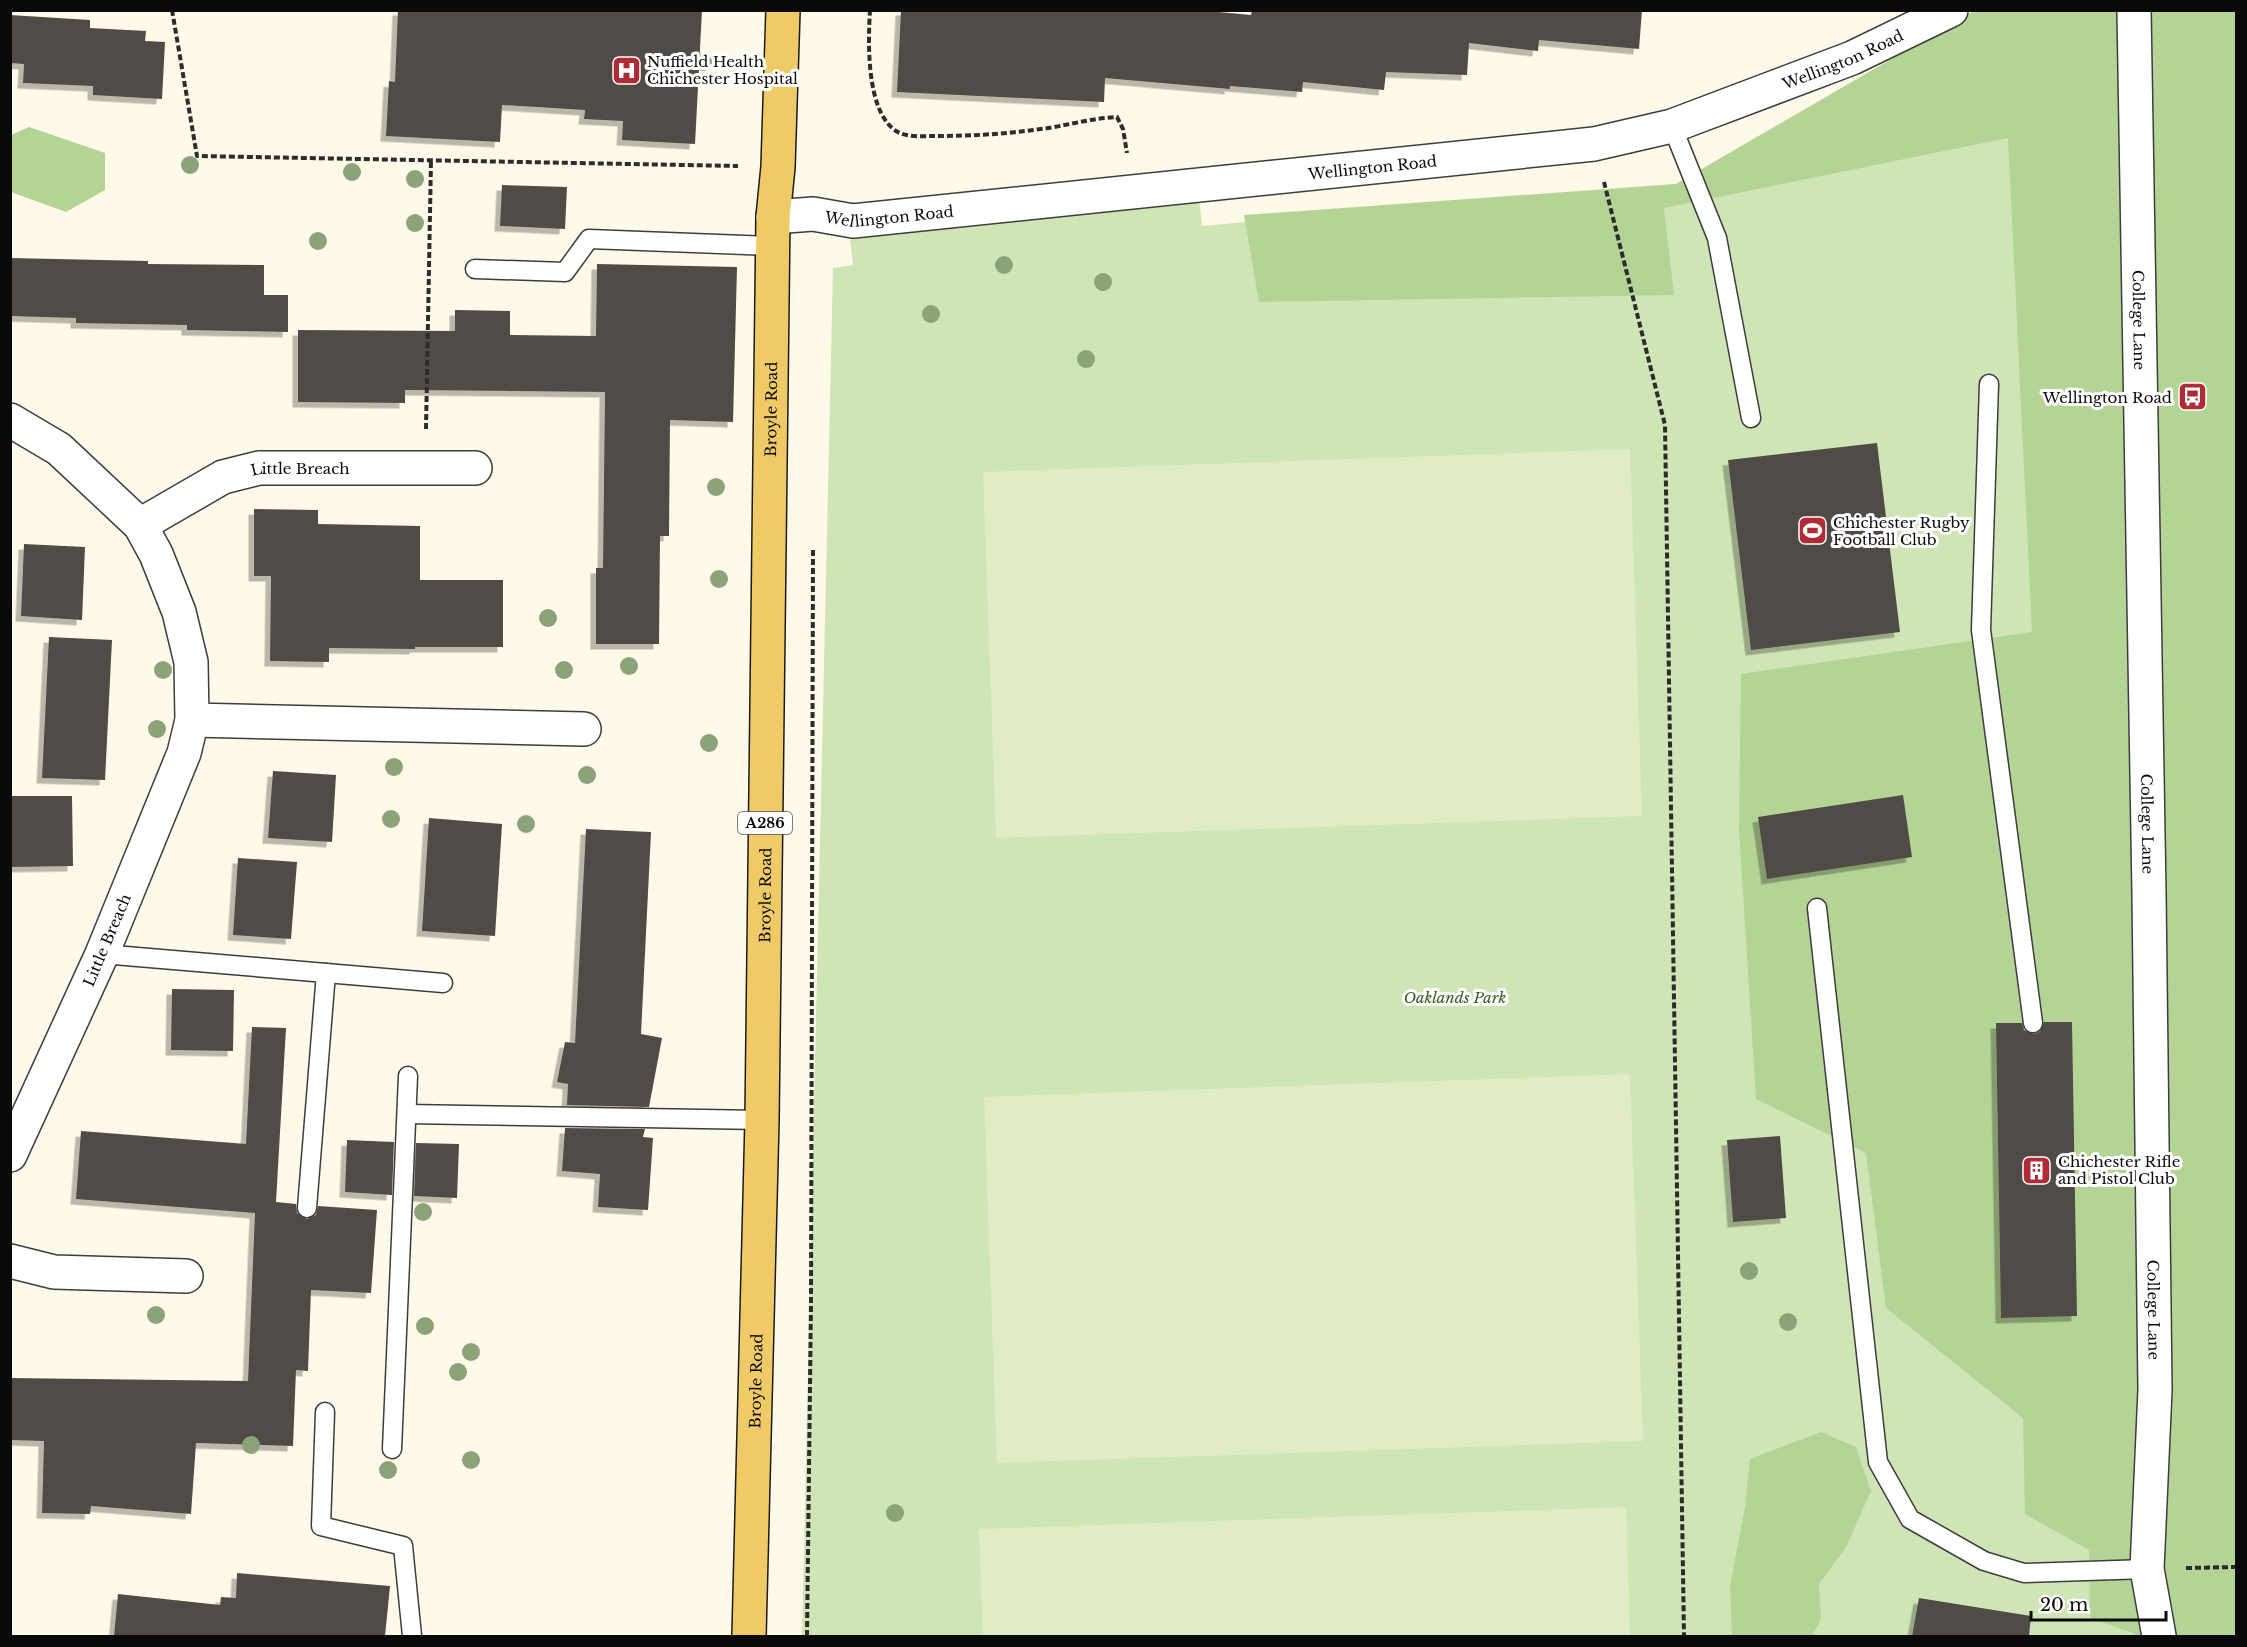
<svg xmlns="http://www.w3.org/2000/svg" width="2247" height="1647" viewBox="0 0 2247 1647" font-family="'Libre Baskerville',serif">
	<defs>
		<filter id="shadow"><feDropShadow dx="-5.5" dy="5.5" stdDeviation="0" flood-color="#0004"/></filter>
	</defs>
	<rect width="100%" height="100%" fill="#fef9e8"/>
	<!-- green -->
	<path fill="#cfe5b5" d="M 1996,11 L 2083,11 L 2142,1636 L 802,1636 L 833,268 L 853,265 L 849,228 L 1198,190 L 1202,226 L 1676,184 Z"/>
	<!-- forest -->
	<g fill="#b3d495">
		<path d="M 1974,11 L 2236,11 L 2236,1636 L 2134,1636 L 2133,1633 L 2090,1618 L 2089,1550 L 2025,1514 L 2023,1418 L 1886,1308 L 1866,1153 L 1756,1099 L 1739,829 L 1741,674 L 2032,632 L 2008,138 L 1664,208 L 1674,295 L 1259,302 L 1244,215 L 1676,184 Z"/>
		<path d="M 29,127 L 105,153 L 105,190 L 66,212 L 11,192 L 11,135 Z"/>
		<path d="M 1821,1432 L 1856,1447 L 1871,1491 L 1846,1547 L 1819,1584 L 1821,1619 L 1812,1636 L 1732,1636 L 1730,1586 L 1745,1507 L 1750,1459 Z"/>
	</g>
	<!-- pitch -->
	<g fill="#e0ecc6">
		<path d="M 1630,449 L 1642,816 L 996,838 L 983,472 Z"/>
		<path d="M 1630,1074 L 1643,1441 L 997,1463 L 984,1097 Z"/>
		<path d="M 1626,1507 L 1630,1636 L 983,1636 L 979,1529 Z"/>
	</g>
	<!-- building -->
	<g fill="#514b47" filter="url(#shadow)">
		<path d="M 398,10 L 702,10 L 695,144 L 622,140 L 623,121 L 584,119 L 585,110 L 502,105 L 500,142 L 386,136 L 389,81 L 395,82 Z"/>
		<path d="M 901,10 L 1197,10 L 1251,15 L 1252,10 L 1642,10 L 1639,49 L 1539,40 L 1538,51 L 1469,43 L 1467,75 L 1386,72 L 1384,90 L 1303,82 L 1302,92 L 1230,86 L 1230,89 L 1105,78 L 1104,102 L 897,92 Z"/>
		<path d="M 10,15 L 90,20 L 90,28 L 146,31 L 145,41 L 165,42 L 162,99 L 93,95 L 93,86 L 23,83 L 24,64 L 10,63 Z"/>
		<path d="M 502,185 L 567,187 L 565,229 L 500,226 Z"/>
		<path d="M 10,258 L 148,261 L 148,264 L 264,265 L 264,295 L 288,295 L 288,332 L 187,330 L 187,325 L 76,323 L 76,318 L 10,316 Z"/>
		<path d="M 597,264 L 737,267 L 733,422 L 670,420 L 669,536 L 660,536 L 659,644 L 596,644 L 596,568 L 603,568 L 605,392 L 405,390 L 405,403 L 298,402 L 298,330 L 455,331 L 455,310 L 510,311 L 510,335 L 596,336 Z"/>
		<path d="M 1877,443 L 1900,632 L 1751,650 L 1728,460 Z"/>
		<path d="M 254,509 L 318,510 L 318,524 L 420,526 L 420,580 L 503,580 L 503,647 L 415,647 L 415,649 L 329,648 L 329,662 L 270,661 L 271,576 L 254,576 Z"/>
		<path d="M 24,544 L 85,547 L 82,620 L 21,616 Z"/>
		<path d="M 49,637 L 112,640 L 105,780 L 42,778 Z"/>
		<path d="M 273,771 L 336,775 L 332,842 L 268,838 Z"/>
		<path d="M 1903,795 L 1912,857 L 1767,879 L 1758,817 Z"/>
		<path d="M 10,796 L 72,796 L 73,866 L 11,867 Z"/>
		<path d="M 429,818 L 502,824 L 495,936 L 422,931 Z"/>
		<path d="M 586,829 L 651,832 L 641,1034 L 662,1038 L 649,1107 L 567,1105 L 568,1084 L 557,1082 L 565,1042 L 575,1043 Z"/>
		<path d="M 238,858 L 297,862 L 291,939 L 233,935 Z"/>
		<path d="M 172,989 L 234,990 L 233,1051 L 171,1050 Z"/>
		<path d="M 2044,1022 L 2072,1022 L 2077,1316 L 2001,1318 L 1996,1023 L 2022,1023 L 2024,1030 L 2034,1034 L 2040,1032 Z"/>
		<path d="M 252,1027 L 286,1028 L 276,1202 L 296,1204 L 297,1213 L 307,1219 L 316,1215 L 318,1206 L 377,1210 L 371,1293 L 311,1290 L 308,1371 L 296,1370 L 293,1446 L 196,1443 L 191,1514 L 91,1506 L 90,1514 L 42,1513 L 44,1441 L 10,1440 L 10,1378 L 248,1381 L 255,1213 L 76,1199 L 81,1131 L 246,1144 Z"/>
		<path d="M 565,1128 L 645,1129 L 643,1137 L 653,1138 L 648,1210 L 598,1207 L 600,1174 L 562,1171 Z"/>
		<path d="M 1780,1136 L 1786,1218 L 1733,1222 L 1727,1140 Z"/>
		<path d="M 347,1140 L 394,1142 L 392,1195 L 345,1192 Z"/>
		<path d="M 416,1143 L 459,1144 L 457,1198 L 414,1196 Z"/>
		<path d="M 237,1573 L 390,1586 L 385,1636 L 114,1636 L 118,1594 L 220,1605 L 221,1597 L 236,1598 Z"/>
		<path d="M 1919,1598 L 2031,1616 L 2029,1636 L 1912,1636 Z"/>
	</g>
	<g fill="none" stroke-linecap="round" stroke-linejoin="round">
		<defs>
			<g id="service">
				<path d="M 1672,126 L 1717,238 L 1751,418"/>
				<path d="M 475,269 L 565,272 L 589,239 L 773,246"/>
				<path d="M 1989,384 L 1981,630 L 2033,1023"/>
				<path d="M 1817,908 L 1878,1462 L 1910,1519 L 1984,1561 L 2024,1573 L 2147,1569"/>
				<path d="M 102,954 L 326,973 L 307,1208"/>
				<path d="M 326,973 L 443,983"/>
				<path d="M 407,1114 L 762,1120"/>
				<path d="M 325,1412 L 321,1526 L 403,1546 L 412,1636"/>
				<path d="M 392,1449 L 408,1076"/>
			</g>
			<g id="minor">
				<path d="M 10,420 L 59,449 L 140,525 L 156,554 L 179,612 L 191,662 L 192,720 L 184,753 L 102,954 L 10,1155"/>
				<path id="s1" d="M 140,525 L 223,477 L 259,468 L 475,468"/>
				<path d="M 192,720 L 584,729"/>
				<path d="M 10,1261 L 54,1272 L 186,1276"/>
			</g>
			<g id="tertiary">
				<path id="s2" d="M 2134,10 L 2149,893 L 2155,1390 L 2147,1569 L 2159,1636"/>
				<path id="s3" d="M 773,217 L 813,214 L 853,221 L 1594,144 L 1672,126 L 1852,58 L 1951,10"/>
			</g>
			<g id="primary">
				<path id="s4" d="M 749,1636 L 762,1120 L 773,217 L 778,167 L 783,10"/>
			</g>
		</defs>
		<!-- service casing -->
		<use href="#service" stroke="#3d3d3d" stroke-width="21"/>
		<!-- minor casing -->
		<use href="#minor" stroke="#3d3d3d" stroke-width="36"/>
		<!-- tertiary casing -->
		<use href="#tertiary" stroke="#3d3d3d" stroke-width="36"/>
		<!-- primary casing -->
		<use href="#primary" stroke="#1b1b1b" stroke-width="36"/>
		<!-- path -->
		<g stroke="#2c2c2c" stroke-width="4" stroke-dasharray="6 3" stroke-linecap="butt">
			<path d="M 172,10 L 197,156 L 738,166"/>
			<path d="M 870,10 C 868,43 866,111 896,131 C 907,138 923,136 936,136 C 971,136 1006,134 1041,129 C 1066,126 1091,118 1117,117 L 1123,129 L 1127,153"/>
			<path d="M 1604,182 L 1665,425 L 1684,1636"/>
			<path d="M 426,429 L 431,160"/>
			<path d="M 2186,1568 L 2236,1567"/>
			<path d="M 807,1636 L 811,1303 L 813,548"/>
		</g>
		<!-- service -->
		<use href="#service" stroke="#fff" stroke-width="18"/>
		<!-- minor -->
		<use href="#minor" stroke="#fff" stroke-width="33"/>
		<!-- tertiary -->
		<use href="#tertiary" stroke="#fff" stroke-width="33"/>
		<!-- primary -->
		<use href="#primary" stroke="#f0ca66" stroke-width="33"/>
	</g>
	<!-- trees -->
	<g fill="#8ca379">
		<circle cx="703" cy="62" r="9"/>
		<circle cx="190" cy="165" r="9"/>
		<circle cx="352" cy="172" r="9"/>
		<circle cx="415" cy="179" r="9"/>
		<circle cx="415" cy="223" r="9"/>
		<circle cx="318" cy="241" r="9"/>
		<circle cx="1004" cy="265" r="9"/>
		<circle cx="1103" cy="282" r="9"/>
		<circle cx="931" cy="314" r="9"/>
		<circle cx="1086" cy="359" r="9"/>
		<circle cx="716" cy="487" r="9"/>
		<circle cx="719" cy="579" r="9"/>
		<circle cx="548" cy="618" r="9"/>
		<circle cx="629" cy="666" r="9"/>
		<circle cx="163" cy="670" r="9"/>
		<circle cx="564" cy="670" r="9"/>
		<circle cx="157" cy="729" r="9"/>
		<circle cx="709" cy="743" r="9"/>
		<circle cx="394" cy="767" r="9"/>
		<circle cx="587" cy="775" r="9"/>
		<circle cx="391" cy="819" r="9"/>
		<circle cx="526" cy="824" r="9"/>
		<circle cx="423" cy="1212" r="9"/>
		<circle cx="1749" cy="1271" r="9"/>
		<circle cx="156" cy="1315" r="9"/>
		<circle cx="1788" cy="1322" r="9"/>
		<circle cx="425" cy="1326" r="9"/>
		<circle cx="471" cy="1352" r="9"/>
		<circle cx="458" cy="1372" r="9"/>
		<circle cx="251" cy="1445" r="9"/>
		<circle cx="471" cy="1460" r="9"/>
		<circle cx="388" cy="1470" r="9"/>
		<circle cx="895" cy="1513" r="9"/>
	</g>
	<!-- icons -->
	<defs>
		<symbol id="hospital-square" viewBox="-11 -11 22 22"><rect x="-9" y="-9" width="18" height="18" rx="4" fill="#af2c36" stroke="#fff"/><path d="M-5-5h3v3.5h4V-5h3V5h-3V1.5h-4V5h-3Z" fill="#fff"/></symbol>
		<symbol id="bus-square" viewBox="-11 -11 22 22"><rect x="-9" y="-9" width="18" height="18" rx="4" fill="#af2c36" stroke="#fff"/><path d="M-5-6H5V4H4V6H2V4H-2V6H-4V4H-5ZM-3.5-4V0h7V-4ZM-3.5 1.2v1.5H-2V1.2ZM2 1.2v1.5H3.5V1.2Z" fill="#fff"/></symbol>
		<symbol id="stadium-square" viewBox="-11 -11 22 22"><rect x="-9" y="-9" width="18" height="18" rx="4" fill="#af2c36" stroke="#fff"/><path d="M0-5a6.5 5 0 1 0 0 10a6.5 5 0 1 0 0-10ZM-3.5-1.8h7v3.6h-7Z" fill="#fff"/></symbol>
		<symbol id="building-square" viewBox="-11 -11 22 22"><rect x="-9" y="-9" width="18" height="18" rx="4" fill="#af2c36" stroke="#fff"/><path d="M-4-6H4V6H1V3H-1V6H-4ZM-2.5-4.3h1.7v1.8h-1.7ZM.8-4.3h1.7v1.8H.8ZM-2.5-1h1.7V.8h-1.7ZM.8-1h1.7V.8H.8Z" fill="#fff"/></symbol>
	</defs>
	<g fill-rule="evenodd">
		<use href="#hospital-square" x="610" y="54" width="33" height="33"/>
		<use href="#bus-square" x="2176" y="380" width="33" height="33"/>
		<use href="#stadium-square" x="1796" y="514" width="33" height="33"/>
		<use href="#building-square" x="2020" y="1154" width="33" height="33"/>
	</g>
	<g text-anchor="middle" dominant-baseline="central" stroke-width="6" stroke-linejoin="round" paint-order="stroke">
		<!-- shield labels -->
		<rect fill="#fff" stroke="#545454" stroke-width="1.5" x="738" y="812" width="54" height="22" rx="4.5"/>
		<g font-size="14" font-weight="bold" fill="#0a0a0a">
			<text x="765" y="823">A286</text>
		</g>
		<!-- street labels -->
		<g font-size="15" fill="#0a0a0a" stroke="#fff">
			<text stroke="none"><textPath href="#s3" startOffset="1089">Wellington Road</textPath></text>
			<text stroke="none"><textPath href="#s3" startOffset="603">Wellington Road</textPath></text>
			<text stroke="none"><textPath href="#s3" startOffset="117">Wellington Road</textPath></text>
			<text stroke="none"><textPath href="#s2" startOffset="310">College Lane</textPath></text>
			<text stroke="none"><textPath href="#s4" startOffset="1227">Broyle Road</textPath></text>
			<text stroke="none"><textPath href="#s1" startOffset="174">Little Breach</textPath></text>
			<text stroke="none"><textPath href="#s2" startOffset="814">College Lane</textPath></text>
			<text stroke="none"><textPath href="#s4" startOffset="741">Broyle Road</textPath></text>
			<text transform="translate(107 940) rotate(-67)">Little Breach</text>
			<text stroke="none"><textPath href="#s2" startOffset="1300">College Lane</textPath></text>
			<text stroke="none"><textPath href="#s4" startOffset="255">Broyle Road</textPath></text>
		</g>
		<!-- poi labels -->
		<g font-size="15" fill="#0a0a0a" stroke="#fff" text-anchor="start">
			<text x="647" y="61">Nuffield Health<tspan x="647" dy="17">Chichester Hospital</tspan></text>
			<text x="2172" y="397" text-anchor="end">Wellington Road</text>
			<text x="1833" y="522">Chichester Rugby<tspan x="1833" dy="17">Football Club</tspan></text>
			<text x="2058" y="1161">Chichester Rifle<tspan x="2058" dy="17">and Pistol Club</tspan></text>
		</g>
		<!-- park labels -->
		<g font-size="15" font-style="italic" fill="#2e5c1f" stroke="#fff">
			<text x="1455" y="997">Oaklands Park</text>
		</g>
	</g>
	<!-- border -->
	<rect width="2247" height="1647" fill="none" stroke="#0a0a0a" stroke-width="24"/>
	<!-- scale -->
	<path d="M2031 1611v9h135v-9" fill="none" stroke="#0a0a0a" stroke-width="3"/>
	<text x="2040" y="1611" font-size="18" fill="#0a0a0a" stroke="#ffffff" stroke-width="4.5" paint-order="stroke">20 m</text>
</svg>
